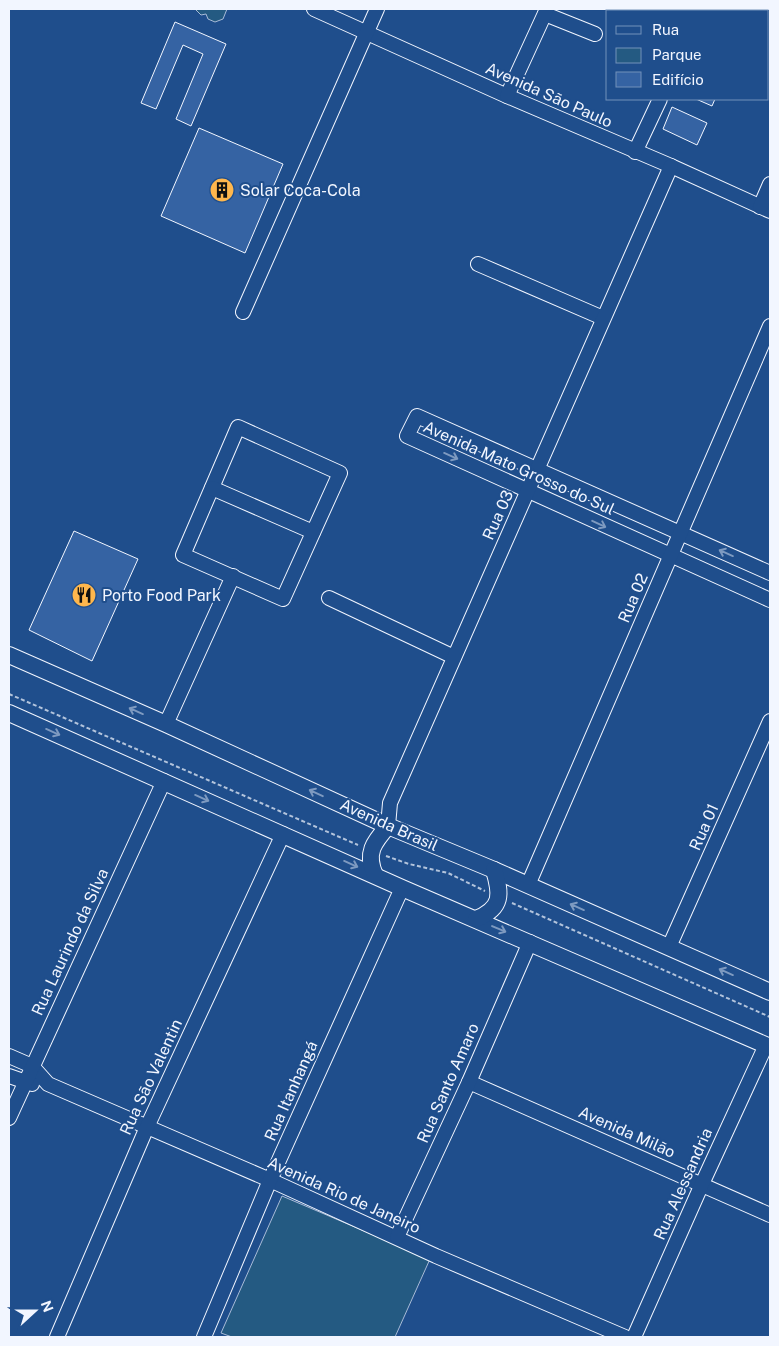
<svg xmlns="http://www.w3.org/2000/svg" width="779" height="1346" viewBox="0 0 779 1346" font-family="'Public Sans',sans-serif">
	<rect width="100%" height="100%" fill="#1f4e8c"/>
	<!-- green -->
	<g fill="#245a82" stroke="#a8bbd7">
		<path d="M 195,9 L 227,9 L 223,19 L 215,22 L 208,19 L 206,14 L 201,15 Z"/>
		<path d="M 282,1196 L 430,1259 L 395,1337 L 232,1337 L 221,1333 Z"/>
	</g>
	<!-- building -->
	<g fill="#3563a3" stroke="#f2f6ff">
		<path d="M 175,22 L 226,44 L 191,126 L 176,119 L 203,54 L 183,45 L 156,109 L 141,103 Z"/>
		<path d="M 696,99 L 715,99 L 712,106 Z"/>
		<path d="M 672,107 L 707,123 L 697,145 L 663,129 Z"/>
		<path d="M 199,128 L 283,164 L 245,253 L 161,216 Z"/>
		<path d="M 74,531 L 138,559 L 92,661 L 29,630 Z"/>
	</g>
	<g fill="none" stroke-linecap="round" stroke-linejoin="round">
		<defs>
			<g id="minor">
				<path d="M 314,9 L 507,96 L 671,166 L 770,211"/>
				<path d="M 707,9 L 714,11"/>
				<path d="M 545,14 L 595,34"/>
				<path d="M 507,96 L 547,9"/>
				<path d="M 635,152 L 660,99"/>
				<path d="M 760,207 L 770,184"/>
				<path d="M 478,264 L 603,318"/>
				<path d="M 243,312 L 377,9"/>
				<path d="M 238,427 L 340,473 L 283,599 L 183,555 Z"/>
				<path d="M 212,488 L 313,532"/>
				<path d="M 770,573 L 417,416 L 407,436 L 770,600"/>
				<path d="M 329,598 L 454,657"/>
				<path d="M 166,724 L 233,576"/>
				<path d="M 388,826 L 390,803 L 671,166"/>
				<path d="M 528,885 L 770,326"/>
				<path d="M 669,947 L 770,721"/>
				<path d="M 9,1056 L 32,1066 L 48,1084 L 270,1180 L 436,1256 L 625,1337"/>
				<path d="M 9,1076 L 32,1084"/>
				<path d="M 469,1082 L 770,1215"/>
				<path d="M 9,1118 L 164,781"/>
				<path d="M 397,1237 L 469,1082 L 530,942"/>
				<path d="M 57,1337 L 147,1127 L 283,834"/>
				<path d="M 204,1337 L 270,1180 L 402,888"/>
				<path d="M 634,1337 L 702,1184 L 766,1045"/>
			</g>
			<g id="major">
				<path d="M 9,655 L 166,724 L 388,826 L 494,870 L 770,992"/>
				<path d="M 9,713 L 402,888 L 770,1047"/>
				<path d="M 375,875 C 365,853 374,842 388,826"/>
				<path d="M 476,919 C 503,908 501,894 494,870"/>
			</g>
		</defs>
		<!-- minor casing -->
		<use href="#minor" stroke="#f2f6ff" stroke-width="16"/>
		<!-- major casing -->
		<use href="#major" stroke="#f2f6ff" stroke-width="18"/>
		<!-- path -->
		<g stroke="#b3c4dc" stroke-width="2" stroke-dasharray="4 2.5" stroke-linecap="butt">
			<path d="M 9,694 L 358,845"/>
			<path d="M 386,856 L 409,864 L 448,873 L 485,891"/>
			<path d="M 512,903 L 770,1017"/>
		</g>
		<!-- minor -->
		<use href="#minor" stroke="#1f4e8c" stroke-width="14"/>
		<!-- major -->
		<use href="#major" stroke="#1f4e8c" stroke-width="16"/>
	</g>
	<!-- one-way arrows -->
	<defs><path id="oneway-shaft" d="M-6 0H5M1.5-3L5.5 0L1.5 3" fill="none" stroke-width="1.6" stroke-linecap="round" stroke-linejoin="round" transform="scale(1.25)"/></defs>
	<g stroke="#7e9ac0">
		<use href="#oneway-shaft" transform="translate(451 456) rotate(24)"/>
		<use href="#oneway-shaft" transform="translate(599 524) rotate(25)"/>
		<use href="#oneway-shaft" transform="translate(726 553) rotate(-156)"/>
		<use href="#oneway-shaft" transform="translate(136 711) rotate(-156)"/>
		<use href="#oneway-shaft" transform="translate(53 732) rotate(24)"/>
		<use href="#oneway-shaft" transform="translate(316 793) rotate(-155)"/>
		<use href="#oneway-shaft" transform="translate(202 798) rotate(24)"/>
		<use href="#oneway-shaft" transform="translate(351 864) rotate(24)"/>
		<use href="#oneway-shaft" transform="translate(577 907) rotate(-156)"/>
		<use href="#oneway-shaft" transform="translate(499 929) rotate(23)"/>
		<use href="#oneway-shaft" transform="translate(726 972) rotate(-156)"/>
	</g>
	<!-- icons -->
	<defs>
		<symbol id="building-disc" viewBox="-11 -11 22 22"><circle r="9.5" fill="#ffb74d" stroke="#1f4e8c"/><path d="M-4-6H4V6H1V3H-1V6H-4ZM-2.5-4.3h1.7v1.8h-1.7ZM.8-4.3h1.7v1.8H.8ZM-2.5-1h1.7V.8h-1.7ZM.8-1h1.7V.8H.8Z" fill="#111"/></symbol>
		<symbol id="restaurant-disc" viewBox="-11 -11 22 22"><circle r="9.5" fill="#ffb74d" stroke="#1f4e8c"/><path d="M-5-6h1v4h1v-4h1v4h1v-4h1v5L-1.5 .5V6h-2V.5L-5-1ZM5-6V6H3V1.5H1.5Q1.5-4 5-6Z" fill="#111"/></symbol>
	</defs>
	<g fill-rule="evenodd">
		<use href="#building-disc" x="208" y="176" width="28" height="28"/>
		<use href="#restaurant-disc" x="70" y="581" width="28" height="28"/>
	</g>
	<g text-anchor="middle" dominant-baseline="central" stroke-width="4" stroke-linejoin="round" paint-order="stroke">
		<!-- street labels -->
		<g font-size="16" fill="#f2f6ff" stroke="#1f4e8c">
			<text transform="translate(549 95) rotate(24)">Avenida São Paulo</text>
			<text transform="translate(519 468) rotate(24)">Avenida Mato Grosso do Sul</text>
			<text transform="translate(498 515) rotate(-66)">Rua 03</text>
			<text transform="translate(633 598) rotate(-67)">Rua 02</text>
			<text transform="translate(389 825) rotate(24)">Avenida Brasil</text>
			<text transform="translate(704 827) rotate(-66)">Rua 01</text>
			<text transform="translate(70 942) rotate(-65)">Rua Laurindo da Silva</text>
			<text transform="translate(151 1077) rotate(-65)">Rua São Valentin</text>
			<text transform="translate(448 1083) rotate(-66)">Rua Santo Amaro</text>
			<text transform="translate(291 1091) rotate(-66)">Rua Itanhangá</text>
			<text transform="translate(627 1132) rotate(24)">Avenida Milão</text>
			<text transform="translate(683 1184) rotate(-66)">Rua Alessandria</text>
			<text transform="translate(344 1195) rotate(24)">Avenida Rio de Janeiro</text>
		</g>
		<!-- poi labels -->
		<g font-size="16" fill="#f2f6ff" stroke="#1f4e8c" text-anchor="start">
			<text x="240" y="190">Solar Coca-Cola</text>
			<text x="102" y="595">Porto Food Park</text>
		</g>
	</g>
	<!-- border -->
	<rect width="779" height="1346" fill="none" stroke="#f2f6ff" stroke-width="20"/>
	<!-- legend -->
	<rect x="606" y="10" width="162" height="90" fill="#1f4e8c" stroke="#7391ba"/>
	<rect x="616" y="26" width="25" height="8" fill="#1f4e8c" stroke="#7391ba"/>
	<text x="652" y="35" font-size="15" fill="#f2f6ff">Rua</text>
	<rect x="616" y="48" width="25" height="15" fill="#245a82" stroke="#7391ba"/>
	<text x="652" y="60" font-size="15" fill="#f2f6ff">Parque</text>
	<rect x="616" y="72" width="25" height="15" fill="#3563a3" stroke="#7391ba"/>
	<text x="652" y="85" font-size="15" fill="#f2f6ff">Edifício</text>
	<!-- north arrow -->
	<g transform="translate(35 1311) rotate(69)" stroke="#1f4e8c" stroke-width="4" paint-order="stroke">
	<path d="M0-4L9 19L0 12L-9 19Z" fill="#f2f6ff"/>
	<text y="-8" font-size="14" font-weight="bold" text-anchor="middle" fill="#f2f6ff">N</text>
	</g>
</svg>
